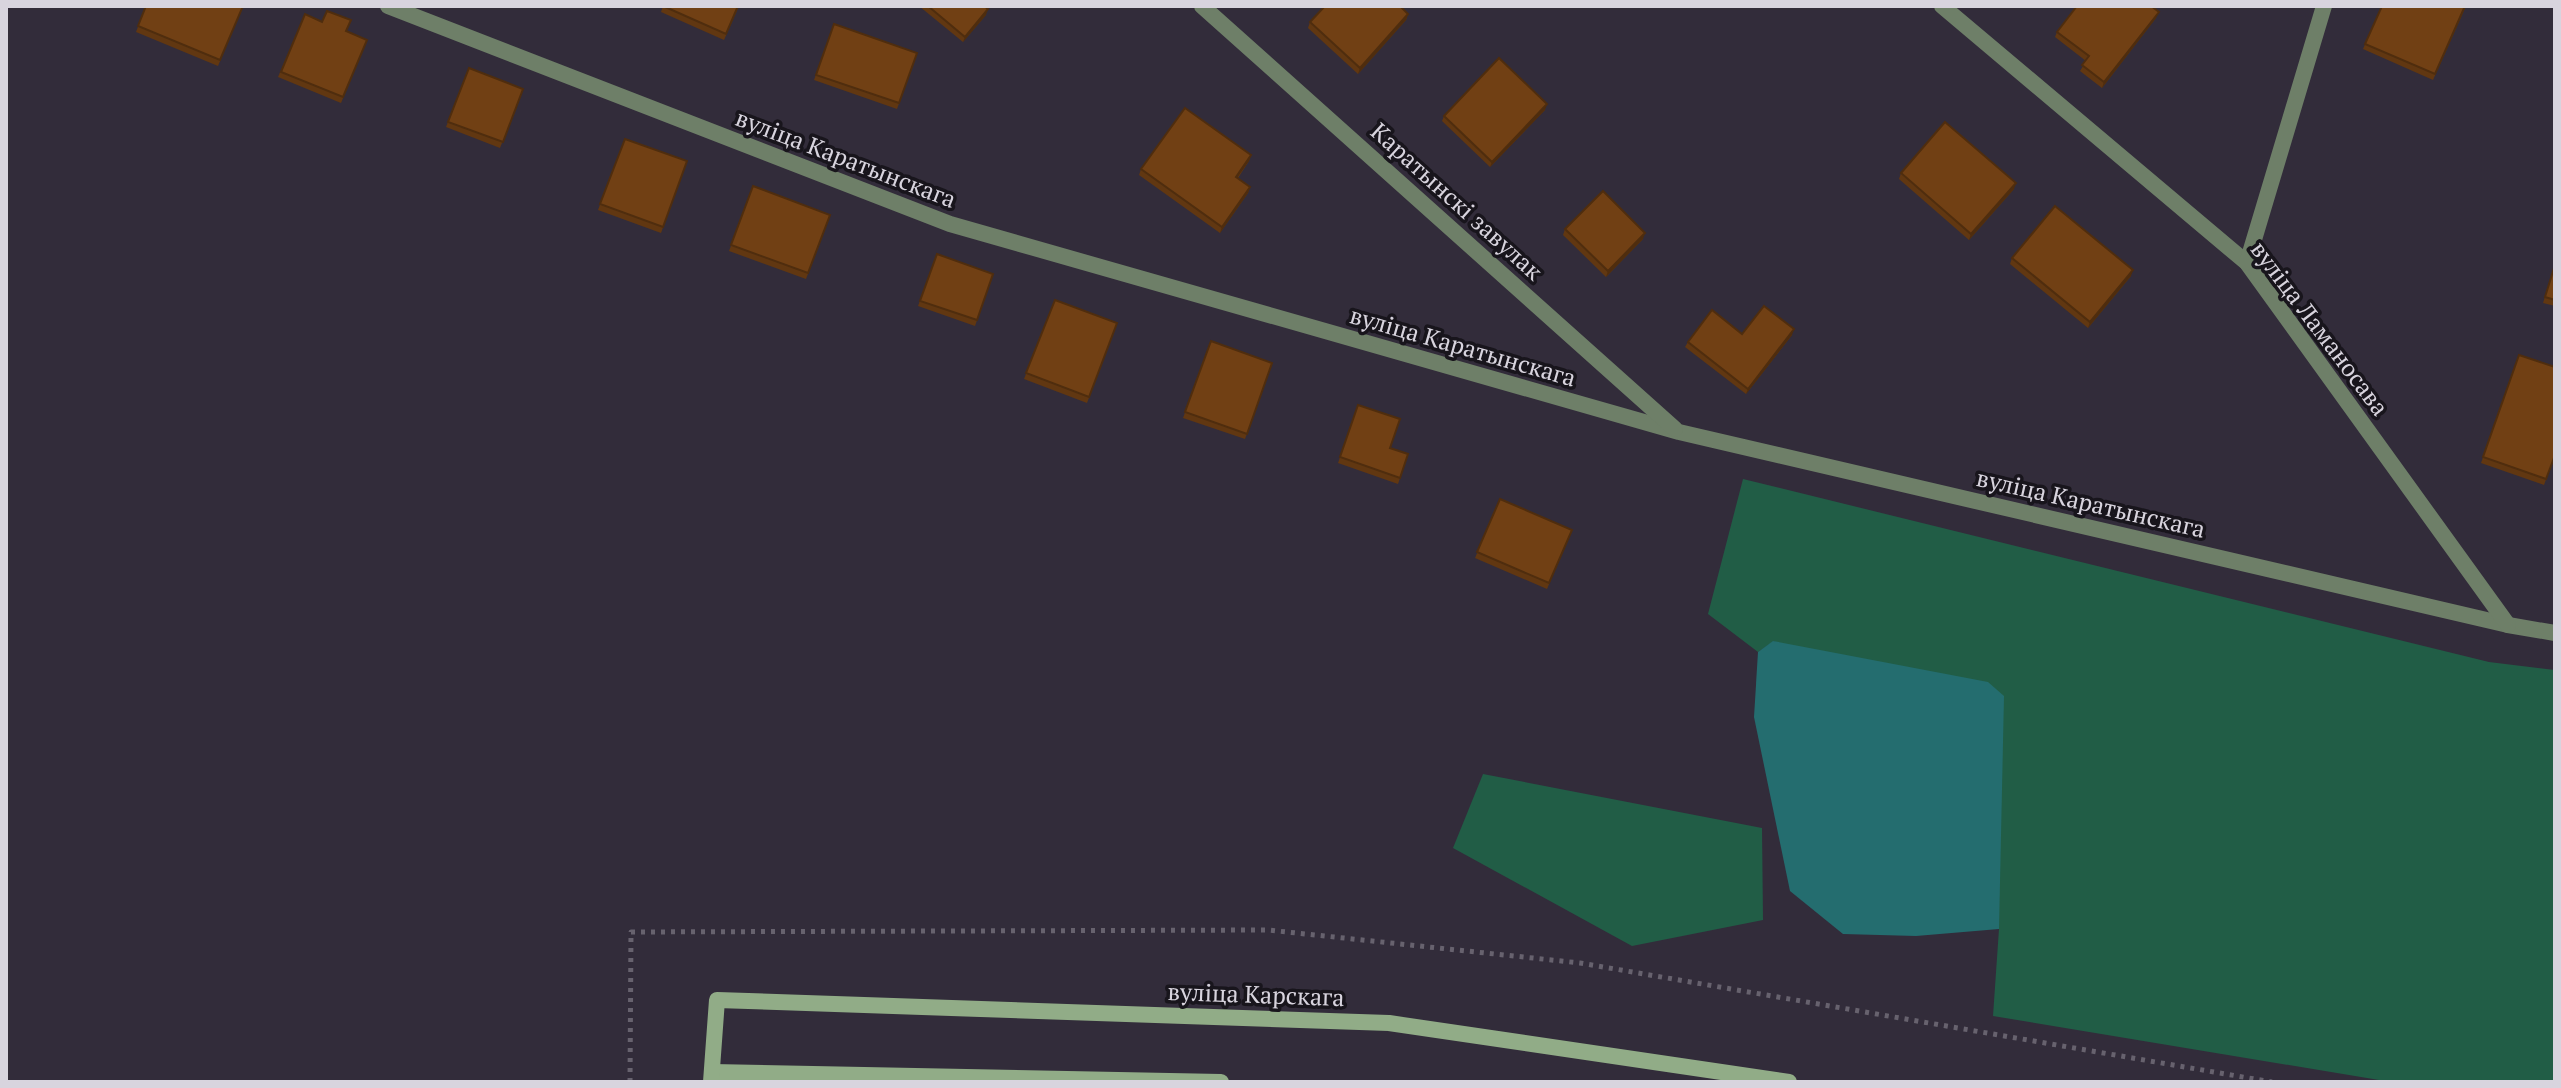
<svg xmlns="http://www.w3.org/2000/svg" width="2561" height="1088" viewBox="0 0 2561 1088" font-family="'PT Serif',serif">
	<rect width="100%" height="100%" fill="#322c3a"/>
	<!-- green -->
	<g fill="#215d46">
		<path d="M 1743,479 L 2489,662 L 2555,670 L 2555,1082 L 2391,1082 L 1993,1016 L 1999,929 L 1774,641 L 1758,652 L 1708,614 Z"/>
		<path d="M 1483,774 L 1762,828 L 1763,920 L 1632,946 L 1453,848 Z"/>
	</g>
	<!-- water -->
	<path fill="#246d6f" d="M 1773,641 L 1988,682 L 2004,696 L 1999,929 L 1916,936 L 1843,934 L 1790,891 L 1754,717 L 1758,652 Z"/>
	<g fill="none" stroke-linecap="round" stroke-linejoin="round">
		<!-- path -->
		<path stroke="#67626e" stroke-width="5" stroke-dasharray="4 6" stroke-linecap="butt" d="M 630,1082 L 631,932 L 1268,930 L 1580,963 L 2272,1082"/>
		<!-- street -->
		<g stroke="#6e7f68" stroke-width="16">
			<path d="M 388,6 L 950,224 L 1679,432 L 2508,625 L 2555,633"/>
			<path d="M 1202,6 L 1675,429"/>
			<path d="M 1942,6 L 2247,263 L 2508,625"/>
			<path d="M 2247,263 L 2324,6"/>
		</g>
		<!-- secondary -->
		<g stroke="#91ac87" stroke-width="16">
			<path d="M 712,1072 L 1221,1082"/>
			<path d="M 711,1082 L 717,1000 L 1389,1023 L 1789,1082"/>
		</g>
	</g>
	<!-- wall -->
	<g fill="#613711">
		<path d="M 146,6 L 243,6 L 218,66 L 136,32 Z"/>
		<path d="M 663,6 L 739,6 L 724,40 L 661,12 Z"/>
		<path d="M 919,6 L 984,6 L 986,15 L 963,42 Z"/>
		<path d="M 2382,6 L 2466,6 L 2433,80 L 2363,49 Z"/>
		<path d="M 305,14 L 367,40 L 341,103 L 278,77 Z"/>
		<path d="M 1408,14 L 1406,20 L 1358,74 L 1308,28 L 1310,22 Z"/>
		<path d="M 2156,18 L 2102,88 L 2080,71 L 2086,61 L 2055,37 L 2057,32 Z"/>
		<path d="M 834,24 L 917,53 L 897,109 L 814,80 Z"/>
		<path d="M 469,68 L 523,89 L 500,148 L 446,127 Z"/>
		<path d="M 1545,110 L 1490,167 L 1442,121 L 1444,116 Z"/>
		<path d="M 625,139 L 687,161 L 661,233 L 598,210 Z"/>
		<path d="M 1251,155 L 1249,161 L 1238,178 L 1250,187 L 1248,193 L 1220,233 L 1139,175 L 1141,169 Z"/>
		<path d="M 1901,173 L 2014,189 L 1969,240 L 1899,179 Z"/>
		<path d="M 753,186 L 830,215 L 806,279 L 729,251 Z"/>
		<path d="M 1565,229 L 1643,239 L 1606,277 L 1563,235 Z"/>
		<path d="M 937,254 L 993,274 L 975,326 L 918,306 Z"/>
		<path d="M 2012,258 L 2131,276 L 2088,328 L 2010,264 Z"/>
		<path d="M 2555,264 L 2555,306 L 2543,303 Z"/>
		<path d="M 1055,300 L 1117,323 L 1087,403 L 1024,379 Z"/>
		<path d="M 1742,334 L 1792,335 L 1746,394 L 1685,347 L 1688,342 Z"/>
		<path d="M 1211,341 L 1272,363 L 1245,439 L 1183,418 Z"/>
		<path d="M 2519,355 L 2555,455 L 2544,485 L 2481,463 Z"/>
		<path d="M 1358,405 L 1390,448 L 1408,454 L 1398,484 L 1338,463 Z"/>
		<path d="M 1500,499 L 1572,530 L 1547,589 L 1475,558 Z"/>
	</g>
	<!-- shaded-wall -->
	<g fill="#4f2d0e">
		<path d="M 988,9 L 986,15 L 963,42 L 965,37 Z"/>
		<path d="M 2159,12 L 2156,18 L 2102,88 L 2104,82 Z"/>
		<path d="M 1408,14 L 1406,20 L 1358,74 L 1360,68 Z"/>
		<path d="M 1547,104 L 1545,110 L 1490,167 L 1492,162 Z"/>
		<path d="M 1251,155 L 1249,161 L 1234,182 L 1236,177 Z"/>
		<path d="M 2016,183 L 2014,189 L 1969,240 L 1971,234 Z"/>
		<path d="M 1250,187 L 1248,193 L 1220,233 L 1222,227 Z"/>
		<path d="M 1645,233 L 1643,239 L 1606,277 L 1608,271 Z"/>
		<path d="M 2133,270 L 2131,276 L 2088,328 L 2090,322 Z"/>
		<path d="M 1794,329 L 1792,335 L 1746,394 L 1748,389 Z"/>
	</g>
	<!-- building -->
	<g fill="#714014" stroke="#4f2d0e" stroke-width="2">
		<path d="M 146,6 L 243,6 L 220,60 L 138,26 Z"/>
		<path d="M 663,6 L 738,6 L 726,34 Z"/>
		<path d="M 928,6 L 984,6 L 988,9 L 965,37 Z"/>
		<path d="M 1325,6 L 1400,6 L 1408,14 L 1360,68 L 1310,22 Z"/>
		<path d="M 2077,6 L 2151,6 L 2159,12 L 2104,82 L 2082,65 L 2089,56 L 2057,32 Z"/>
		<path d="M 2382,6 L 2465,6 L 2435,74 L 2365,44 Z"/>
		<path d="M 327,11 L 351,20 L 346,31 L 367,40 L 343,97 L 281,72 L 305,14 L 322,22 Z"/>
		<path d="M 834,24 L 917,53 L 899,103 L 816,75 Z"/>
		<path d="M 1499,58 L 1547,104 L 1492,162 L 1444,116 Z"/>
		<path d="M 469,68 L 523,89 L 503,142 L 448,122 Z"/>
		<path d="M 1185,108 L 1251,155 L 1236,177 L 1250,187 L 1222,227 L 1141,169 Z"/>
		<path d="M 1945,122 L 2016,183 L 1971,234 L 1901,173 Z"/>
		<path d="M 625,139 L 687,161 L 663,227 L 600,204 Z"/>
		<path d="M 753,186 L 830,215 L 808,273 L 731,245 Z"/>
		<path d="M 1603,191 L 1645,233 L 1608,271 L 1565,229 Z"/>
		<path d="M 2055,206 L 2133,270 L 2090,322 L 2012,258 Z"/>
		<path d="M 937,254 L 993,274 L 977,320 L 920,301 Z"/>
		<path d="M 2555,265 L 2555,300 L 2545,297 Z"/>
		<path d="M 1055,300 L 1117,323 L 1089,397 L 1026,373 Z"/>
		<path d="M 1764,306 L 1794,329 L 1748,389 L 1688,342 L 1712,310 L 1742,334 Z"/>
		<path d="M 1211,341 L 1272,363 L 1247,434 L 1185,412 Z"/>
		<path d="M 2519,355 L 2555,367 L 2555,455 L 2546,479 L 2483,457 Z"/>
		<path d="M 1358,405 L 1400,419 L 1390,448 L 1408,454 L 1400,478 L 1340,457 Z"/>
		<path d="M 1500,499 L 1572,530 L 1549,583 L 1477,552 Z"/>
	</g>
	<g text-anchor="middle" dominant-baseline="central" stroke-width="7" stroke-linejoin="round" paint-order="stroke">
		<!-- street labels -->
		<g font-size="24" fill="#d8d4de" stroke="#18151c">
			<text transform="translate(846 158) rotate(21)">вуліца Каратынскага</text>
			<text transform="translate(1457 201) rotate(42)">Каратынскі завулак</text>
			<text transform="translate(2320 328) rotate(53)">вуліца Ламаносава</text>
			<text transform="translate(1463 346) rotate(16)">вуліца Каратынскага</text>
			<text transform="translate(2091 503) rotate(13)">вуліца Каратынскага</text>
			<text transform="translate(1256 994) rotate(2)">вуліца Карскага</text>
		</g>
	</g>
	<!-- border -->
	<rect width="2561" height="1088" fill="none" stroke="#d8d4de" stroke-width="16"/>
</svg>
